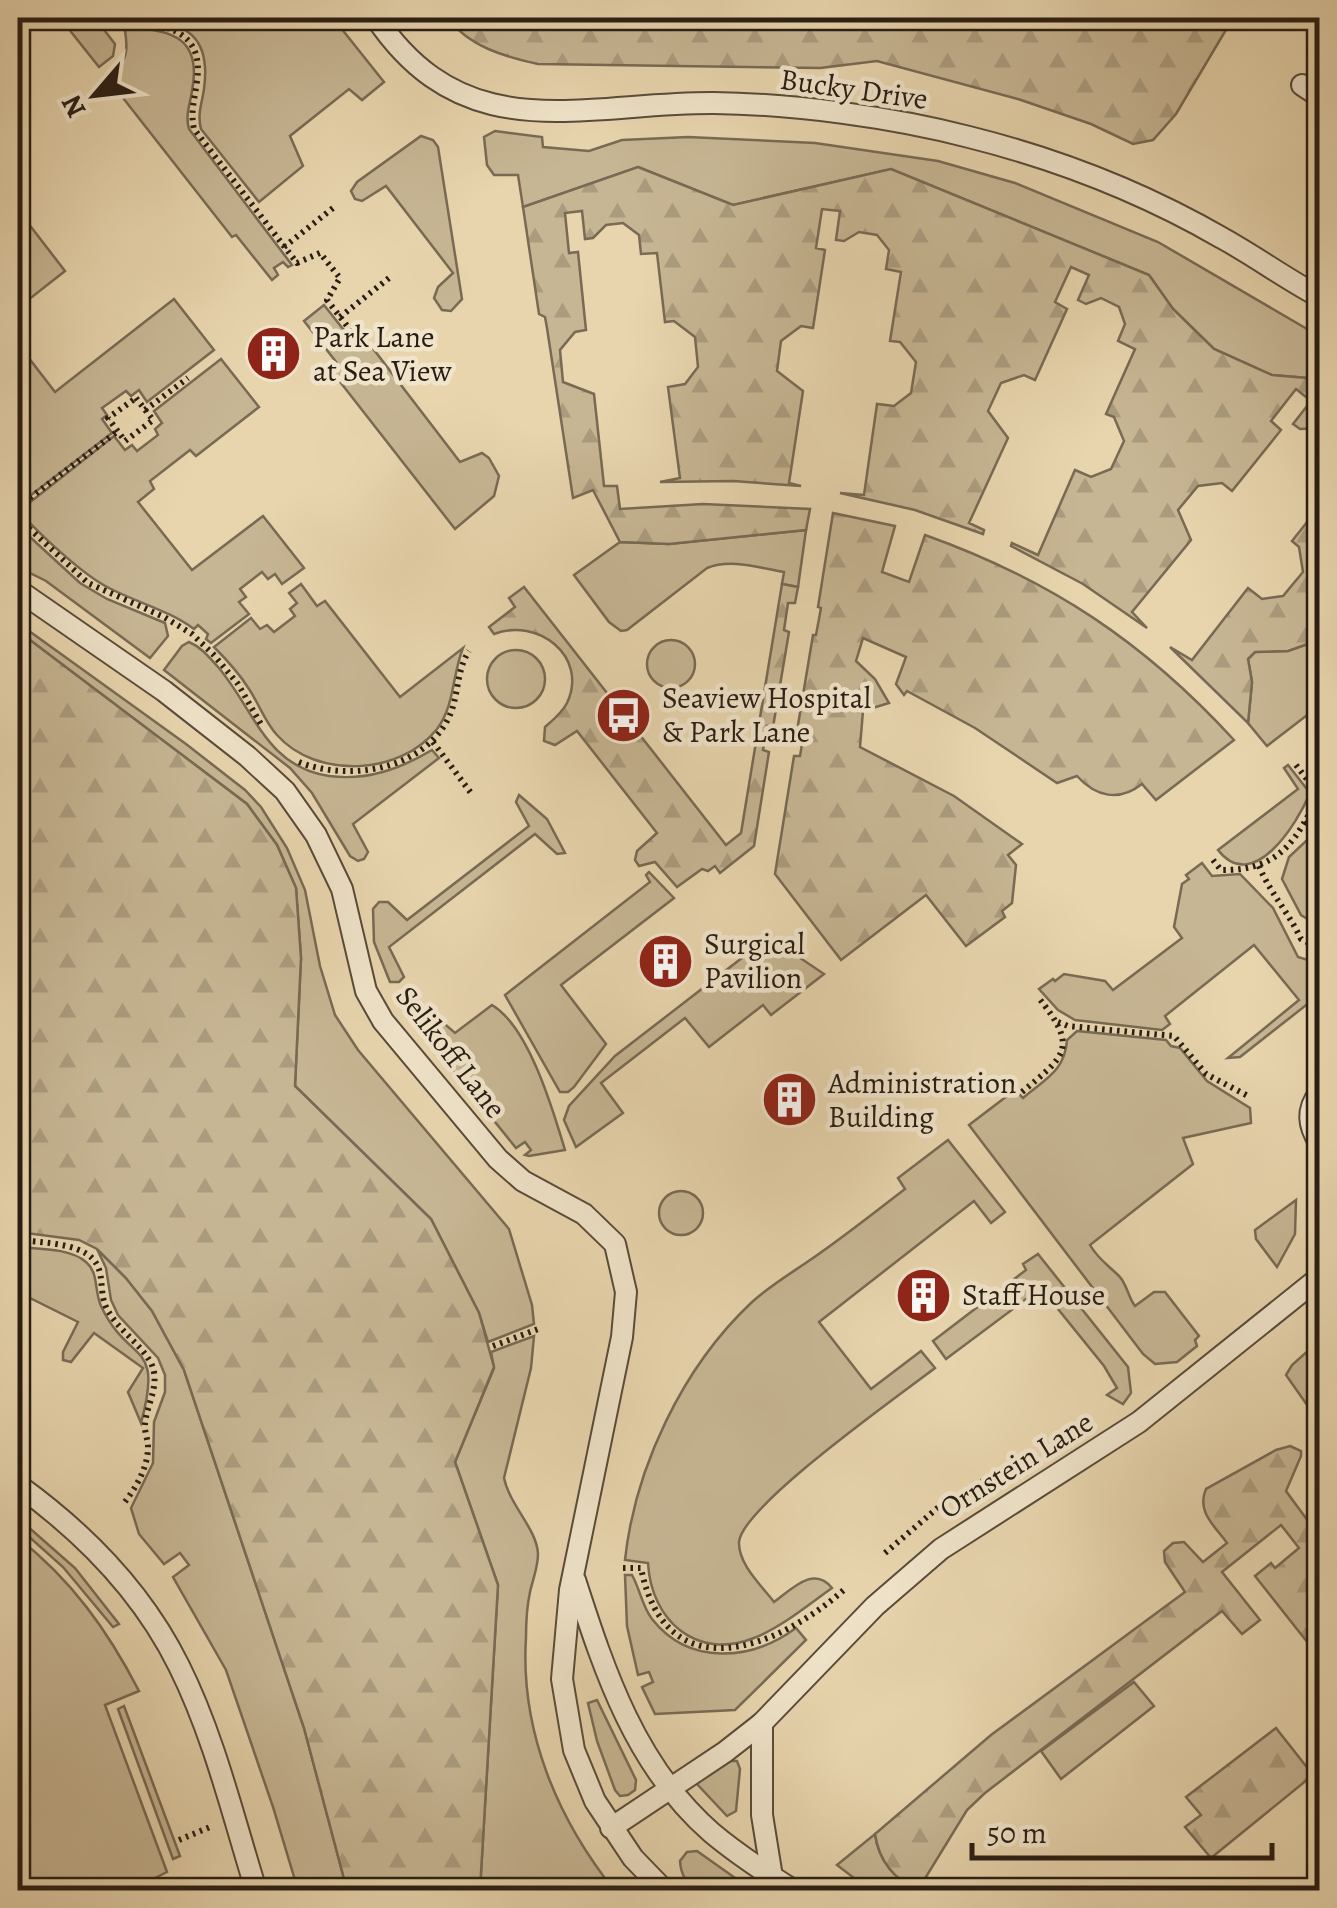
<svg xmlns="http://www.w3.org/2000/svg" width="1337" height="1908" viewBox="0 0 1337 1908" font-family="Alegreya,serif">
	<defs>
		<pattern id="forest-firs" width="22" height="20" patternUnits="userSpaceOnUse" patternTransform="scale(2.5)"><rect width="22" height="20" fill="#c7b694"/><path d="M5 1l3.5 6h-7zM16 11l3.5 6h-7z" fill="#ab9c7f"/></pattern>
	</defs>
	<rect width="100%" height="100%" fill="#e8d5ae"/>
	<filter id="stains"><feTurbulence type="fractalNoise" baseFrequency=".002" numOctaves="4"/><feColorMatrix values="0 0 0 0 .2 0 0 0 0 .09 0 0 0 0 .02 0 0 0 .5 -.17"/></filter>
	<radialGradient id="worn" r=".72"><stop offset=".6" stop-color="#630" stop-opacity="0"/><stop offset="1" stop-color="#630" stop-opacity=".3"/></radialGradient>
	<!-- green -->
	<g fill="#c7b694" stroke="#786a54" stroke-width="2.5">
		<path d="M 60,18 L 95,18 L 115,44 L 113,56 L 99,67 Z"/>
		<path d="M 140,18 L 333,18 L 384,82 L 362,100 L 349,89 L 290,136 L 303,166 L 259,202 L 201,129 C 197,115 202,103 204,89 C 211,37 188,23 140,18 Z"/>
		<path d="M 128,28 C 173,29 202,39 192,91 C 190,105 185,115 189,129 L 292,265 L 288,267 L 283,262 L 274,268 L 278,275 L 272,280 L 236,235 L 232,237 L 105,75 C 126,64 129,54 125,31 Z"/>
		<path d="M 495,131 L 542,137 L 543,147 L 589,151 L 622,140 L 688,137 L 815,143 L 938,161 L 1015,183 L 1158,242 L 1319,336 L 1319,379 L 1272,375 L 1214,349 L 1173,309 L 1149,275 L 891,169 L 733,205 L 638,167 L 523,207 L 518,175 L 494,175 L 487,165 L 484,137 Z"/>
		<path d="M 421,136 L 433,140 L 438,147 L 462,299 L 451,311 L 442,310 L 434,298 L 438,287 L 453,273 L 386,186 L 362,201 L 355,199 L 351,191 L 357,182 Z"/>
		<path d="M 28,223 L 65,271 L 18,308 L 18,231 Z"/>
		<path d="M 174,299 L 214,350 L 147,402 L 139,390 L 131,396 L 126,391 L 102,408 L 107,415 L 102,419 L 112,433 L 18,505 L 18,344 L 55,392 Z"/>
		<path d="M 324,305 L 351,339 L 361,333 L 460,462 L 482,453 L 489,458 L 499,476 L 494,496 L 455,529 L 330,369 L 337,363 L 304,321 Z"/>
		<path d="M 221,359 L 259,407 L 196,456 L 190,450 L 150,481 L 154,489 L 138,502 L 192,570 L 263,516 L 304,568 L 282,584 L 275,574 L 268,579 L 262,572 L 240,589 L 246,597 L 239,602 L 249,614 L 211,643 L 206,639 L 208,634 L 198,625 L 194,629 C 168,610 138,603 109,588 C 83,575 38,533 19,511 L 114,436 L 125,450 L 132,445 L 137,451 L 158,435 L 155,429 L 162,423 L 154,411 Z"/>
		<path d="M 18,526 L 80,583 L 107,599 L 165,623 L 168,636 L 150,658 L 46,581 L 18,567 Z"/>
		<path d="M 806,530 L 798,587 L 782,584 L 784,572 C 759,568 731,558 707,568 L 627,630 L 621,631 L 609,622 L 574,575 L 620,542 L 669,544 Z"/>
		<path d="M 301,584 L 317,606 L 325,601 L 400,697 L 463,648 C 452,675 455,705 437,729 C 400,776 316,779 277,735 C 265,722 259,704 249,689 C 239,673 227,660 214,647 L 251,618 L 260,629 L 267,625 L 274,632 L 295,616 L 290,609 L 297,603 L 289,593 Z"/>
		<path d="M 18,623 L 186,744 L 245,790 L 261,807 L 287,848 L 305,890 L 320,966 L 335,1015 L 358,1050 L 509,1229 L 532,1305 L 534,1324 L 488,1342 L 479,1313 L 431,1219 L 295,1086 L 301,958 L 296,888 L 277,845 L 247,804 L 18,631 Z"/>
		<circle cx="671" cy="664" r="24"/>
		<path d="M 1319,640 L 1319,706 L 1267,746 L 1248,723 L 1252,682 L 1248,659 L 1255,652 L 1288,651 Z"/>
		<path d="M 189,642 C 201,647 209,657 218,667 C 254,709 266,767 329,776 C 367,781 400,769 432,750 L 439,758 L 353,824 L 368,852 L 364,859 L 358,861 L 350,856 L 312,793 L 290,768 L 164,670 L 182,646 Z"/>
		<circle cx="516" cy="679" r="29"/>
		<path d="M 1288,765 L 1310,793 C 1297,824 1253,895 1218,850 L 1298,789 L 1284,768 Z"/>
		<path d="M 519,795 L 547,819 L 565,853 L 557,854 L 535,834 L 389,947 L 404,977 L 399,982 L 390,982 L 374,942 L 373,909 L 379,902 L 388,902 L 407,920 L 529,826 L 516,802 Z"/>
		<path d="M 1306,841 L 1318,848 L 1320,922 L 1316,924 L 1301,915 L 1282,879 L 1289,857 Z"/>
		<path d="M 1202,863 L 1212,876 L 1240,874 L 1273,908 L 1298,957 L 1311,961 L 1319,956 L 1319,995 L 1240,1057 L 1228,1058 L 1299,1000 L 1254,945 L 1165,1016 L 1170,1024 L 1162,1030 L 1075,1020 L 1058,1010 L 1039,989 L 1053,979 L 1055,981 L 1064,974 L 1105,981 L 1113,990 L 1182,938 L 1174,927 L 1182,884 L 1189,879 L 1186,875 Z"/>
		<path d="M 649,872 L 674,898 L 561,985 L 606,1044 L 574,1087 L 568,1092 L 560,1092 L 505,995 L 650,882 L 646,875 Z"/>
		<path d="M 769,937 L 824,974 L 771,1015 L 763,1005 L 709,1047 L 685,1018 L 601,1083 L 623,1113 L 576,1147 L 564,1120 L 569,1106 L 615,1056 Z"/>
		<path d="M 492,1005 C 529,1027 553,1110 565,1150 L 529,1156 L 525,1155 L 531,1150 L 525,1142 L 516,1148 L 418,1027 L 423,1018 L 432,1013 L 455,1033 Z"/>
		<path d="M 1077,1031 L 1166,1040 L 1171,1046 L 1180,1048 L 1207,1081 L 1250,1108 L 1251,1123 L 1183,1138 L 1193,1164 L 1090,1245 C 1098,1259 1108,1265 1119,1276 C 1127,1284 1128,1297 1135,1306 L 1154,1292 L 1165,1292 L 1199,1336 L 1195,1340 L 1197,1346 L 1177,1362 L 1155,1364 L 1143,1354 L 969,1125 L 1015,1090 L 1023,1098 C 1045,1079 1065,1071 1067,1040 Z"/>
		<path d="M 948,1140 L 1005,1212 L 991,1223 L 974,1201 L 819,1322 L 871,1389 L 921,1351 L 935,1368 C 900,1395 742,1506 739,1542 C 738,1564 761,1585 774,1602 C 792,1589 814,1565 832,1588 C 808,1605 782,1627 754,1638 C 696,1661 651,1620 648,1563 L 625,1560 C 635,1467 683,1367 751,1303 C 769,1286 793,1272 813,1258 C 845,1236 875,1212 905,1189 L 898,1178 Z"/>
		<circle cx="681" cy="1213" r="22"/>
		<path d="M 1296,1200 L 1295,1234 L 1277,1267 L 1256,1239 L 1255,1230 Z"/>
		<path d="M 18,1247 C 39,1249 70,1248 86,1262 C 99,1273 94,1291 101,1306 C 129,1366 164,1338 141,1423 L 128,1392 L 143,1368 L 94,1333 L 71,1362 L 63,1360 L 63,1352 L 78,1322 L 18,1292 Z"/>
		<path d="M 97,1249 L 126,1278 L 152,1311 L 184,1370 L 304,1728 L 347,1890 L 298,1890 L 273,1807 L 226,1670 L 173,1577 L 189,1565 L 180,1553 L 164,1564 L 139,1534 L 131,1508 L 153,1463 L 154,1422 L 165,1392 L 165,1375 L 158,1358 L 118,1315 L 111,1300 L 106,1268 Z"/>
		<path d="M 1038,1254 L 1128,1367 L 1131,1393 L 1123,1404 L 1107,1395 L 1117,1388 L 1104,1366 L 1041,1288 L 946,1359 L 933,1341 L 1026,1270 L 1023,1264 Z"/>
		<path d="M 534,1336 L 531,1368 L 504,1478 C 510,1506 537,1529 538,1554 C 538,1567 533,1579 530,1592 C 527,1606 526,1622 526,1637 C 520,1731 557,1818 614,1890 L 480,1890 L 498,1585 L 455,1462 L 494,1368 L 491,1352 Z"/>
		<path d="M 1319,1341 L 1319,1422 L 1286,1375 L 1292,1365 Z"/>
		<path d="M 18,1518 L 75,1568 L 119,1624 L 113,1627 L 63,1567 L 18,1527 Z"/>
		<path d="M 18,1538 C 71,1579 108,1631 139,1691 L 105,1705 L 167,1872 L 135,1888 L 131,1882 L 115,1890 L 18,1890 Z"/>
		<path d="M 625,1575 L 632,1575 C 640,1589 642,1606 652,1619 C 689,1666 751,1661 796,1628 L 806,1640 L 735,1710 L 655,1714 L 642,1687 L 653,1682 L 649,1672 L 638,1675 L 627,1626 Z"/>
		<path d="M 1134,1682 L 1154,1706 L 1061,1779 L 1041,1751 Z"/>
		<path d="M 597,1700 L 636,1780 L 635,1790 L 628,1795 L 620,1796 L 615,1790 L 597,1741 L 588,1703 Z"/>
		<path d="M 124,1706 L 180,1856 L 173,1859 L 118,1709 Z"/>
		<path d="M 731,1761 L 737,1761 L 740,1769 L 736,1811 L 727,1816 L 696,1783 L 701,1776 Z"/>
		<path d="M 875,1834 C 879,1862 893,1874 915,1890 L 862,1890 L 854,1878 L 837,1865 Z"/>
		<path d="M 697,1851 L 738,1880 L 733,1887 L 737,1890 C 711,1891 682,1895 680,1861 L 687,1852 Z"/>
	</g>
	<!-- forest -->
	<g fill="url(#forest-firs)" stroke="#786a54" stroke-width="2.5">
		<path d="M 448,18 L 1233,18 L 1176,114 L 1153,140 L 1133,144 L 1091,124 L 1018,99 L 877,61 L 820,68 L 538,64 C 506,57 469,47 448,18 Z"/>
		<path d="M 638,167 L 733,205 L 891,169 L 1149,275 L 1173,309 L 1214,349 L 1272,375 L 1319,379 L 1319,428 L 1300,429 L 1293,424 L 1311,401 L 1296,389 L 1271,421 L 1281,430 L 1232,491 L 1222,483 L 1198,486 L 1178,510 L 1191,540 L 1132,612 L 1147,628 L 1083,584 L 1011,546 L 1012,543 L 1038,555 L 1075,470 L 1091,477 L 1111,469 L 1124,441 L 1114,417 L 1106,414 L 1135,349 L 1118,341 L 1125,324 L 1119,307 L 1101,298 L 1086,304 L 1078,300 L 1089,275 L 1071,267 L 1055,302 L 1067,309 L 1035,380 L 1024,375 L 1001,383 L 988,411 L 1008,438 L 969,523 L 984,530 L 983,534 L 915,510 L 840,493 L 864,495 L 877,404 L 894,406 L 911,393 L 916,362 L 900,342 L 890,341 L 901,272 L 886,269 L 889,250 L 877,235 L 859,232 L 844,241 L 836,240 L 840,211 L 822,209 L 816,248 L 825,250 L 813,328 L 801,326 L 781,341 L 777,371 L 803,391 L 789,483 L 801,486 L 733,481 L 660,482 L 680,478 L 668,387 L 685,384 L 698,367 L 695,337 L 674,321 L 665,322 L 657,253 L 641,254 L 639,235 L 623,223 L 606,225 L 593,238 L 585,239 L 582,211 L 565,213 L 569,253 L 578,252 L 586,330 L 575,332 L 560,350 L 563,382 L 594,394 L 604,486 L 617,486 L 620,509 L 703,504 L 810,509 L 806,530 L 669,544 L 620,542 L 593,490 L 573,498 L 547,328 L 545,317 L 539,314 L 523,207 Z"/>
		<path d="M 1319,507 L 1319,640 L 1288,651 L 1255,652 L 1248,659 L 1252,682 L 1248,723 L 1170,647 L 1192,660 L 1248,588 L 1262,599 L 1283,596 L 1303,572 L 1299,547 L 1292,541 Z"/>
		<path d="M 833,513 L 895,526 L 882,572 L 909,582 L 925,535 C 1051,580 1144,642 1234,740 L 1156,800 L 1142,784 C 1119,802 1096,797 1077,776 L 1057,783 L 975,728 L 907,691 L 904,695 L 896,684 L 906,657 L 863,638 L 856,661 L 875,679 L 889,703 L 863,711 L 860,747 L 954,796 L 1022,844 L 1008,855 L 1016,865 L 1012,903 L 1002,911 L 1005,917 L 966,946 L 926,895 L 841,960 L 775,874 L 794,756 L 800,756 L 804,732 L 797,731 L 813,635 L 816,635 L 821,608 L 818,607 Z"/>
		<path d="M 782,584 L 798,587 L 795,603 L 788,603 L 784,630 L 789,632 L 773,727 L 767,726 L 763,750 L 769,752 L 754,846 L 720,873 L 715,866 L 708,871 L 702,869 L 677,887 L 655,862 L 639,866 L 635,860 L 637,851 L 657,833 L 577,731 L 555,745 L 544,741 L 545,727 C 553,720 562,713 567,703 C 589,656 537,617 494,634 L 489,627 L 515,607 L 509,598 L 524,587 L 726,845 L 741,833 Z"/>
		<path d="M 18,631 L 247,804 L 277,845 L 296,888 L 301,958 L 295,1086 L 431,1219 L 479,1313 L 494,1367 L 455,1462 L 498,1585 L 480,1890 L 347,1890 L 304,1728 L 184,1370 L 152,1311 L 126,1278 L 97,1249 L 79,1240 L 18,1232 Z"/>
		<path d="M 1290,1446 L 1301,1451 L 1301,1456 L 1286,1491 L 1319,1536 L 1319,1657 L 1255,1576 L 1271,1563 L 1275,1568 L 1299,1548 L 1281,1525 L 1222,1572 L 1260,1620 L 1242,1634 L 1222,1611 L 985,1793 L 967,1810 L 918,1890 C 893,1879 879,1861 875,1834 L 991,1735 L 1185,1592 L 1165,1562 L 1164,1551 L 1173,1543 L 1184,1542 L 1203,1562 L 1227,1543 C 1215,1526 1196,1512 1206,1489 L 1276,1450 Z"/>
		<path d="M 1276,1728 L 1313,1775 L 1211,1858 L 1185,1827 L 1201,1815 L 1186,1797 Z"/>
	</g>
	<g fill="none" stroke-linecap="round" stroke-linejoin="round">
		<defs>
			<g id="lane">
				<path d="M 376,18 C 466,151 583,102 714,103 C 794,104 892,117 969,137 C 1057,159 1144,193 1222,238 C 1255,256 1286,279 1320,297"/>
				<path d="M 1302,85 L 1320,97"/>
				<path d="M 18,590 L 164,691 L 247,756 L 285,791 L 316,835 L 342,889 L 366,991 L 383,1021 L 498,1159 L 523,1181 L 584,1214 L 615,1244 L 626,1292 L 622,1337 L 570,1590 L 562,1679 L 574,1750 L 595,1801 L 633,1858 L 664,1890"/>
				<path d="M 1320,1092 C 1306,1110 1308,1125 1320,1144"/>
				<path d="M 18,1485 C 83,1532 143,1593 179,1666 C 214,1736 233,1816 256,1890"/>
				<path d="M 575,1580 C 605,1673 636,1767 712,1833 C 737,1854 766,1873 793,1890"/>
				<path d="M 762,1723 L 762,1815 L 772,1877"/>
				<path d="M 611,1828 L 725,1752 L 762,1723 L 875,1606 L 941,1549 L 1139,1422 L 1320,1277"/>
			</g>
		</defs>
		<!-- lane casing -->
		<use href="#lane" stroke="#584b3a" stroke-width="24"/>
		<!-- path -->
		<g stroke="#281d14" stroke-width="6" stroke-dasharray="2.5 5" stroke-linecap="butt">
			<path d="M 102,18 L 105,22 C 148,22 206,21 197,81 C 195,98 190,112 194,129 L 297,263 L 320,253 L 340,278 L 327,300 L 351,331"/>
			<path d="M 284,247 L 333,208"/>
			<path d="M 340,317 L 389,278"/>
			<path d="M 136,398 L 153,420 L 125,441 L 108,418 Z"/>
			<path d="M 145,410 L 188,378"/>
			<path d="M 18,507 L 118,431"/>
			<path d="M 18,518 L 88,583 L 164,617 L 192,634 L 213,654 L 238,684 L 262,726"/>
			<path d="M 433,742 L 471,793"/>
			<path d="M 299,762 C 349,782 424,770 449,717 C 459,696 456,671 469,651"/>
			<path d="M 1296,765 L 1319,795"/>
			<path d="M 1305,821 L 1320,837"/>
			<path d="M 1213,860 L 1221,870 C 1280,871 1297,840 1320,792"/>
			<path d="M 1259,866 C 1270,893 1289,913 1301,939 L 1311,944 L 1320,940"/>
			<path d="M 1058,1022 L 1068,1026 L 1174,1036 L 1206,1074 L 1248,1096"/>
			<path d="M 1022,1092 C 1066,1055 1079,1048 1038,997"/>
			<path d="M 18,1240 C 38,1242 77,1243 92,1258 C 106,1272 98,1292 107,1309 C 118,1330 140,1343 151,1363 C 161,1384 147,1403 145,1424 C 144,1431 148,1439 148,1447 C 148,1467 136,1488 124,1503"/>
			<path d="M 493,1346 L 538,1329"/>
			<path d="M 885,1553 L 941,1505 L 1001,1471"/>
			<path d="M 623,1568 L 641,1568 C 666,1693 778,1649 846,1588"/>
			<path d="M 179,1840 L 210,1827"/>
		</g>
		<!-- lane -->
		<use href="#lane" stroke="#f0e4ca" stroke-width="20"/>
	</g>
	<!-- icons -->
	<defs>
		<symbol id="building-disc" viewBox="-11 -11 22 22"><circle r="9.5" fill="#8f2418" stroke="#f0e4ca"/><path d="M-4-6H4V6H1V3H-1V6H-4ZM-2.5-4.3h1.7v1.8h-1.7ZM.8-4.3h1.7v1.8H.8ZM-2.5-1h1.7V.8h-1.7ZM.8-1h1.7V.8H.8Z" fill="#fff"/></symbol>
		<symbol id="bus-disc" viewBox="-11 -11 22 22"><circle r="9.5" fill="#8f2418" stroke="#f0e4ca"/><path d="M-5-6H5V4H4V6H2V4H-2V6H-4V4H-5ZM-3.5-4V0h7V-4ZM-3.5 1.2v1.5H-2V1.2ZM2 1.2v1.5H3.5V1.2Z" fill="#fff"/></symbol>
	</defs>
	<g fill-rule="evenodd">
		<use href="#building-disc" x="242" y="322" width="63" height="63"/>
		<use href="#bus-disc" x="592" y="684" width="63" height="63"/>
		<use href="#building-disc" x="634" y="930" width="63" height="63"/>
		<use href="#building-disc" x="758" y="1068" width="63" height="63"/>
		<use href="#building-disc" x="892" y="1264" width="63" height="63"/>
	</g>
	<g text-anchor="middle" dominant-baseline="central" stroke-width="9" stroke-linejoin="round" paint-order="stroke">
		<!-- street labels -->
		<g font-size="30" fill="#281d14" stroke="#f0e4ca">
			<text transform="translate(854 89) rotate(8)">Bucky Drive</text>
			<text transform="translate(451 1052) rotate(52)">Selikoff Lane</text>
			<text transform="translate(1016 1465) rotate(-32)">Ornstein Lane</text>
		</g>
		<!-- poi labels -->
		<g font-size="30" fill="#281d14" stroke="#f0e4ca" text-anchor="start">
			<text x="313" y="337">Park Lane<tspan x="313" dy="34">at Sea View</tspan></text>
			<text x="662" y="698">Seaview Hospital<tspan x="662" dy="34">&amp; Park Lane</tspan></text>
			<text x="704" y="944">Surgical<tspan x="704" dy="34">Pavilion</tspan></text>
			<text x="828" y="1083">Administration<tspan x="828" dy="34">Building</tspan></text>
			<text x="962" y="1295">Staff House</text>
		</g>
	</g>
	<!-- margin -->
	<rect width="1337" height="1908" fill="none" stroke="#e8d5ae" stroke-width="60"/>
	<rect x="20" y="20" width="1297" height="1868" fill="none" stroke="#281d14" stroke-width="5"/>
	<rect x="30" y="30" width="1277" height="1848" fill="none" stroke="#281d14" stroke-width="2.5"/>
	<!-- north arrow -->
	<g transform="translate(95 95) rotate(242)" stroke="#f0e4ca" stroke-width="8" paint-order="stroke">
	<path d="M0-8L18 38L0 25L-18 38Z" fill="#281d14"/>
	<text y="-15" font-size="28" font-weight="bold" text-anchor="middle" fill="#281d14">N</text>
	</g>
	<!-- scale -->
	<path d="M972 1843v15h300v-15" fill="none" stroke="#281d14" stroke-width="5"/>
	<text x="987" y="1843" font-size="30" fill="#281d14" stroke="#f0e4ca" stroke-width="8" paint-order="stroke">50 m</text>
	<rect width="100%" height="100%" filter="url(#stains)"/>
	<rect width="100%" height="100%" fill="url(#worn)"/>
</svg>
